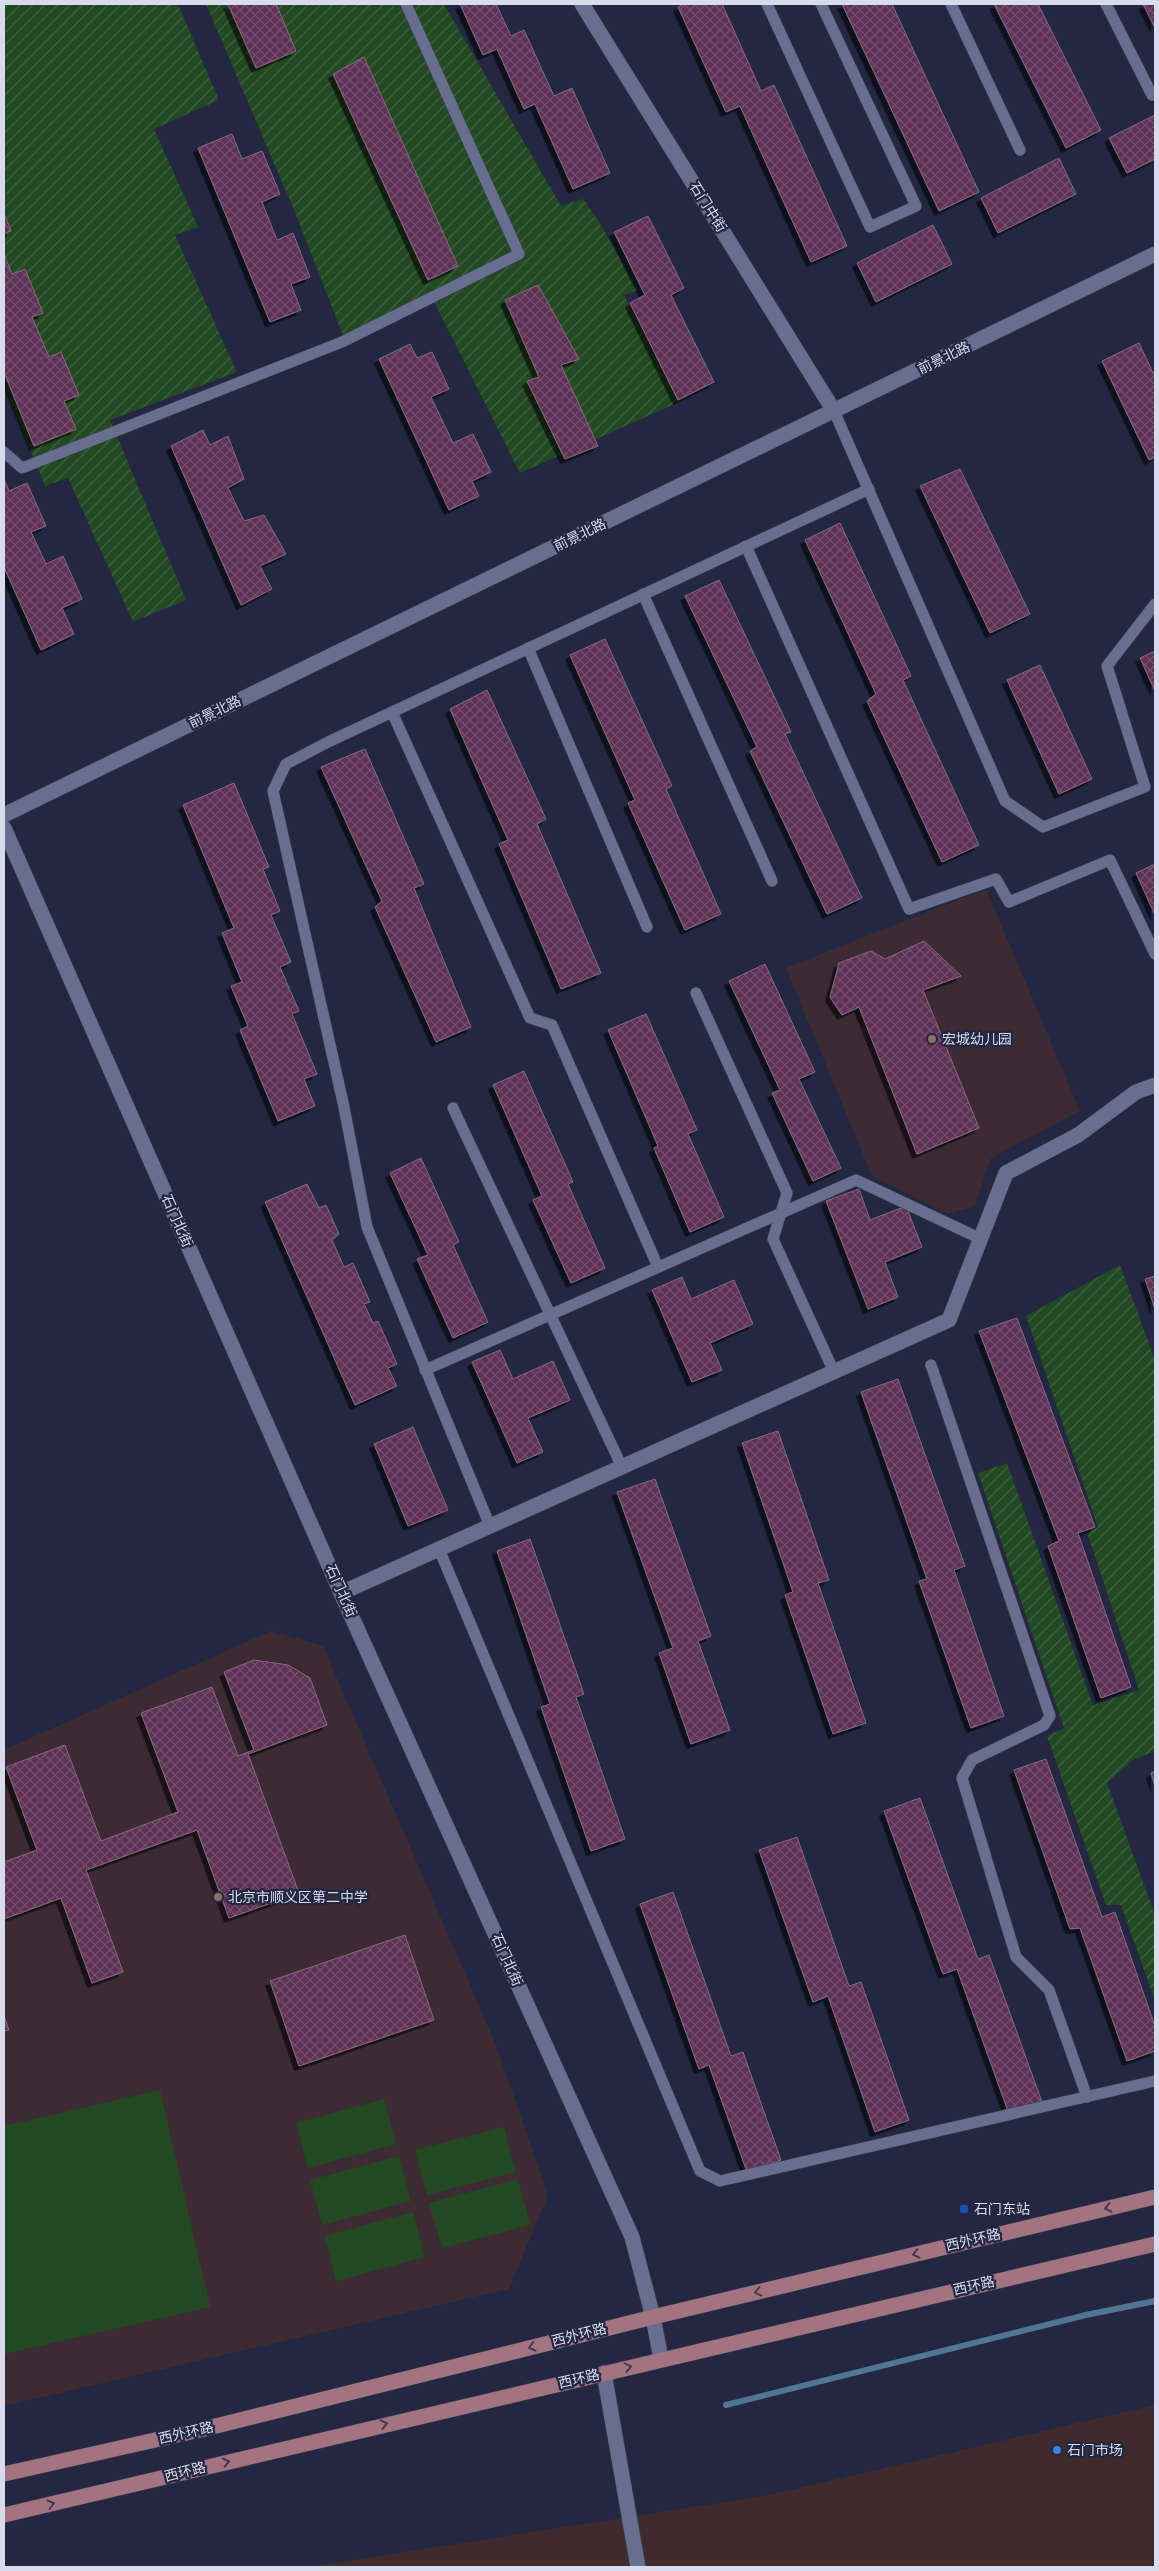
<svg xmlns="http://www.w3.org/2000/svg" width="1159" height="2571" viewBox="0 0 1159 2571" font-family="'Nunito Sans','Noto Sans SC',sans-serif">
	<defs>
		<pattern id="garden-furrows" width="10" height="10" patternUnits="userSpaceOnUse" patternTransform="scale(1.25)"><rect width="10" height="10" fill="#224922"/><path d="M-1 1l2-2M0 10L10 0M9 11l2-2" fill="none" stroke="#416342"/></pattern>
		<pattern id="building-cross-hatch" width="8" height="8" patternUnits="userSpaceOnUse" patternTransform="scale(1.25)"><rect width="8" height="8" fill="#5d3154"/><path d="M0 0l8 8M0 8l8-8" fill="none" stroke="#744e6d"/></pattern>
		<filter id="shadow"><feDropShadow dx="-4.5" dy="4.5" stdDeviation="0" flood-color="#0009"/></filter>
	</defs>
	<rect width="100%" height="100%" fill="#232742"/>
	<!-- commercial -->
	<path fill="#3f2b2d" d="M 1155,2405 L 1155,2567 L 308,2567 L 764,2496 Z"/>
	<!-- education -->
	<g fill="#3d2b34">
		<path d="M 986,889 L 1080,1111 L 991,1158 L 975,1206 L 947,1214 L 872,1176 L 786,968 Z"/>
		<path d="M 271,1631 L 323,1646 L 496,2045 L 548,2195 L 509,2289 L 4,2406 L 4,1750 Z"/>
	</g>
	<!-- garden -->
	<g fill="url(#garden-furrows)">
		<path d="M 4,4 L 178,4 L 219,100 L 154,129 L 198,227 L 175,235 L 237,372 L 110,420 L 186,600 L 133,622 L 68,478 L 45,486 L 4,385 Z"/>
		<path d="M 206,4 L 444,4 L 561,206 L 583,199 L 598,220 L 638,290 L 624,295 L 679,402 L 520,473 L 430,294 L 343,335 L 294,210 Z"/>
		<path d="M 1120,1265 L 1155,1360 L 1155,1751 L 1133,1760 L 1107,1783 L 1155,1915 L 1155,2001 L 1121,1905 L 1106,1905 L 1047,1736 L 1064,1728 L 978,1473 L 1007,1463 L 1093,1705 L 1139,1690 L 1087,1532 L 1098,1527 L 1026,1316 Z"/>
	</g>
	<!-- pitch -->
	<g fill="#224922">
		<path d="M 160,2090 L 210,2307 L 4,2354 L 4,2126 Z"/>
		<path d="M 384,2099 L 396,2144 L 308,2168 L 296,2123 Z"/>
		<path d="M 504,2127 L 516,2172 L 427,2195 L 415,2150 Z"/>
		<path d="M 399,2156 L 411,2201 L 322,2225 L 310,2180 Z"/>
		<path d="M 518,2179 L 530,2225 L 442,2248 L 429,2203 Z"/>
		<path d="M 413,2212 L 425,2257 L 336,2281 L 324,2236 Z"/>
	</g>
	<g fill="none" stroke-linecap="round" stroke-linejoin="round">
		<!-- stream -->
		<path stroke="#537594" stroke-width="6" d="M 726,2405 L 1086,2315 L 1155,2301"/>
	</g>
	<!-- building -->
	<g fill="url(#building-cross-hatch)" stroke="#86697f" filter="url(#shadow)">
		<path d="M 228,4 L 276,4 L 296,51 L 256,68 Z"/>
		<path d="M 460,4 L 496,4 L 511,36 L 524,30 L 554,96 L 572,88 L 610,173 L 573,189 L 535,104 L 524,109 L 497,49 L 483,55 Z"/>
		<path d="M 684,4 L 722,4 L 761,91 L 774,85 L 847,246 L 811,262 L 740,106 L 726,112 L 678,7 Z"/>
		<path d="M 842,4 L 892,4 L 979,192 L 939,211 Z"/>
		<path d="M 994,4 L 1038,4 L 1101,130 L 1066,148 Z"/>
		<path d="M 1143,4 L 1155,4 L 1155,28 Z"/>
		<path d="M 364,57 L 458,266 L 428,280 L 333,74 Z"/>
		<path d="M 1155,115 L 1155,159 L 1127,173 L 1109,138 Z"/>
		<path d="M 232,134 L 242,159 L 262,151 L 280,194 L 262,202 L 277,240 L 293,233 L 310,277 L 291,284 L 301,310 L 270,322 L 198,148 Z"/>
		<path d="M 1059,158 L 1076,194 L 998,233 L 981,198 Z"/>
		<path d="M 4,213 L 11,231 L 4,234 Z"/>
		<path d="M 648,216 L 684,288 L 671,295 L 714,382 L 678,400 L 630,303 L 645,295 L 614,232 Z"/>
		<path d="M 933,225 L 952,264 L 876,302 L 857,263 Z"/>
		<path d="M 4,254 L 12,274 L 25,269 L 43,313 L 32,317 L 49,357 L 61,352 L 79,395 L 64,401 L 76,429 L 34,446 L 4,372 Z"/>
		<path d="M 538,285 L 579,359 L 561,365 L 598,446 L 565,459 L 527,381 L 539,377 L 505,300 Z"/>
		<path d="M 1139,343 L 1153,373 L 1155,372 L 1155,457 L 1149,460 L 1102,361 Z"/>
		<path d="M 410,344 L 417,358 L 432,352 L 449,389 L 431,397 L 453,443 L 473,434 L 491,472 L 472,481 L 479,496 L 449,510 L 379,359 Z"/>
		<path d="M 203,430 L 210,445 L 228,436 L 244,479 L 228,488 L 244,521 L 264,515 L 286,554 L 260,566 L 272,589 L 241,605 L 171,446 Z"/>
		<path d="M 960,469 L 1030,614 L 990,633 L 920,486 Z"/>
		<path d="M 4,479 L 9,491 L 27,483 L 46,526 L 31,532 L 46,564 L 63,556 L 82,599 L 62,608 L 74,634 L 41,650 L 4,567 Z"/>
		<path d="M 840,523 L 911,676 L 903,680 L 979,845 L 942,862 L 867,701 L 876,694 L 805,540 Z"/>
		<path d="M 719,580 L 791,732 L 785,734 L 862,898 L 827,914 L 750,751 L 757,747 L 685,596 Z"/>
		<path d="M 605,639 L 672,786 L 666,789 L 721,914 L 685,930 L 628,803 L 635,800 L 570,655 Z"/>
		<path d="M 1155,651 L 1155,691 L 1140,658 Z"/>
		<path d="M 1040,665 L 1092,779 L 1059,794 L 1007,680 Z"/>
		<path d="M 487,690 L 546,819 L 537,824 L 601,973 L 561,989 L 499,844 L 508,840 L 450,709 Z"/>
		<path d="M 365,749 L 424,884 L 414,888 L 471,1027 L 436,1042 L 375,907 L 382,901 L 321,767 Z"/>
		<path d="M 234,783 L 269,867 L 263,869 L 280,911 L 271,915 L 291,962 L 280,967 L 299,1011 L 292,1014 L 317,1074 L 304,1079 L 315,1106 L 278,1121 L 240,1030 L 248,1026 L 231,986 L 242,982 L 222,933 L 234,928 L 183,805 Z"/>
		<path d="M 1155,864 L 1155,915 L 1136,873 Z"/>
		<path d="M 924,941 L 961,976 L 923,990 L 979,1128 L 917,1154 L 859,1007 L 842,1015 L 830,997 L 839,963 L 871,951 L 885,959 Z"/>
		<path d="M 765,964 L 815,1072 L 799,1079 L 841,1168 L 813,1181 L 772,1093 L 780,1090 L 729,981 Z"/>
		<path d="M 646,1014 L 697,1130 L 688,1134 L 724,1217 L 690,1232 L 654,1148 L 658,1146 L 608,1030 Z"/>
		<path d="M 524,1071 L 573,1182 L 568,1184 L 605,1268 L 571,1283 L 533,1200 L 542,1196 L 493,1085 Z"/>
		<path d="M 421,1158 L 459,1242 L 453,1245 L 488,1322 L 453,1338 L 417,1259 L 428,1255 L 390,1173 Z"/>
		<path d="M 307,1184 L 319,1208 L 326,1205 L 339,1234 L 332,1240 L 344,1267 L 353,1263 L 370,1302 L 364,1304 L 373,1323 L 378,1321 L 397,1364 L 388,1368 L 397,1386 L 355,1405 L 265,1202 Z"/>
		<path d="M 859,1189 L 870,1220 L 906,1206 L 922,1247 L 885,1262 L 898,1297 L 868,1309 L 826,1201 Z"/>
		<path d="M 1155,1276 L 1155,1309 L 1145,1279 Z"/>
		<path d="M 682,1277 L 691,1299 L 734,1280 L 753,1324 L 710,1343 L 722,1370 L 692,1382 L 652,1290 Z"/>
		<path d="M 1017,1318 L 1095,1527 L 1078,1533 L 1131,1687 L 1101,1698 L 1048,1546 L 1059,1541 L 979,1331 Z"/>
		<path d="M 500,1350 L 513,1379 L 553,1361 L 570,1400 L 528,1418 L 543,1452 L 517,1463 L 472,1362 Z"/>
		<path d="M 898,1379 L 965,1566 L 954,1570 L 1004,1716 L 971,1728 L 919,1581 L 927,1579 L 861,1392 Z"/>
		<path d="M 413,1427 L 448,1510 L 408,1526 L 374,1444 Z"/>
		<path d="M 778,1431 L 829,1580 L 818,1583 L 866,1723 L 833,1734 L 785,1595 L 793,1592 L 742,1443 Z"/>
		<path d="M 655,1479 L 711,1636 L 698,1641 L 730,1730 L 691,1744 L 659,1653 L 673,1648 L 617,1492 Z"/>
		<path d="M 530,1539 L 584,1694 L 576,1697 L 625,1839 L 591,1851 L 541,1707 L 550,1704 L 497,1551 Z"/>
		<path d="M 254,1660 L 288,1665 L 310,1678 L 327,1725 L 248,1754 L 299,1893 L 229,1918 L 197,1830 L 86,1870 L 123,1972 L 92,1983 L 61,1898 L 4,1919 L 4,1862 L 37,1850 L 6,1767 L 65,1745 L 101,1841 L 178,1812 L 141,1713 L 212,1687 L 238,1756 L 254,1750 L 224,1672 Z"/>
		<path d="M 1046,1759 L 1102,1917 L 1115,1912 L 1155,2026 L 1155,2051 L 1127,2061 L 1080,1928 L 1070,1929 L 1014,1770 Z"/>
		<path d="M 1155,1771 L 1155,1787 L 1151,1773 Z"/>
		<path d="M 920,1798 L 978,1959 L 989,1955 L 1042,2102 L 1009,2114 L 957,1969 L 943,1974 L 884,1811 Z"/>
		<path d="M 797,1837 L 849,1986 L 861,1982 L 909,2120 L 875,2132 L 828,1996 L 813,2002 L 759,1850 Z"/>
		<path d="M 673,1892 L 731,2056 L 743,2052 L 781,2160 L 747,2172 L 709,2065 L 699,2069 L 640,1904 Z"/>
		<path d="M 405,1935 L 434,2020 L 299,2066 L 270,1981 Z"/>
		<path d="M 4,2016 L 9,2030 L 4,2031 Z"/>
	</g>
	<g fill="none" stroke-linecap="round" stroke-linejoin="round">
		<defs>
			<g id="lane">
				<path d="M 767,4 L 870,227 L 916,206 L 821,4"/>
				<path d="M 951,4 L 1020,150"/>
				<path d="M 1106,4 L 1152,95"/>
				<path d="M 834,411 L 1005,801 L 1043,827 L 1145,787 L 1107,666 L 1155,604"/>
				<path d="M 4,452 L 22,468 L 342,342 L 519,254 L 406,4"/>
				<path d="M 746,546 L 909,909 L 996,879 L 1009,902 L 1110,860 L 1155,954"/>
				<path d="M 643,594 L 772,881"/>
				<path d="M 528,648 L 647,927"/>
				<path d="M 392,712 L 530,1018 L 552,1025 L 658,1267"/>
				<path d="M 696,993 L 787,1193 L 773,1239 L 834,1372"/>
				<path d="M 453,1108 L 622,1467"/>
				<path d="M 931,1365 L 1050,1716 L 1044,1725 L 972,1760 L 962,1778 L 1016,1957 L 1049,1990 L 1087,2097"/>
				<path d="M 425,1370 L 856,1180 L 981,1239"/>
				<path d="M 490,1526 L 367,1227 L 344,1107 L 273,791 L 286,764 L 328,742 L 869,489"/>
				<path d="M 439,1549 L 700,2171 L 720,2181 L 1155,2081"/>
			</g>
			<g id="street">
				<path d="M 582,4 L 834,411"/>
				<path d="M 341,1593 L 949,1320 L 1006,1173 L 1078,1135 L 1136,1092 L 1155,1085"/>
				<path d="M 604,2373 L 638,2567"/>
			</g>
			<g id="secondary">
				<path d="M 4,815 L 1155,254"/>
				<path d="M 4,828 L 341,1593 L 632,2237 L 653,2317 L 661,2359"/>
			</g>
			<g id="primary">
				<path d="M 4,2474 L 204,2429 L 653,2317 L 1155,2197"/>
				<path d="M 4,2515 L 1155,2244"/>
			</g>
		</defs>
		<!-- lane casing -->
		<use href="#lane" stroke="#3d4157" stroke-width="12"/>
		<!-- street casing -->
		<use href="#street" stroke="#3d4157" stroke-width="16"/>
		<!-- secondary casing -->
		<use href="#secondary" stroke="#3d4157" stroke-width="16"/>
		<!-- primary casing -->
		<use href="#primary" stroke="#3d4157" stroke-width="16"/>
		<!-- lane -->
		<use href="#lane" stroke="#686e8d" stroke-width="11"/>
		<!-- street -->
		<use href="#street" stroke="#686e8d" stroke-width="15"/>
		<!-- secondary -->
		<use href="#secondary" stroke="#686e8d" stroke-width="15"/>
		<!-- primary -->
		<use href="#primary" stroke="#a3737f" stroke-width="15"/>
	</g>
	<!-- one-way arrows -->
	<defs><path id="oneway-chevron" d="M-2-3.5L2.5 0L-2 3.5" fill="none" stroke-width="1.6" stroke-linecap="round" stroke-linejoin="round" transform="scale(1.25)"/></defs>
	<g stroke="#433a51">
		<use href="#oneway-chevron" transform="translate(1108 2208) rotate(167)"/>
		<use href="#oneway-chevron" transform="translate(916 2254) rotate(167)"/>
		<use href="#oneway-chevron" transform="translate(758 2292) rotate(167)"/>
		<use href="#oneway-chevron" transform="translate(532 2347) rotate(166)"/>
		<use href="#oneway-chevron" transform="translate(628 2367) rotate(-13)"/>
		<use href="#oneway-chevron" transform="translate(384 2424) rotate(-13)"/>
		<use href="#oneway-chevron" transform="translate(226 2462) rotate(-13)"/>
		<use href="#oneway-chevron" transform="translate(51 2504) rotate(-14)"/>
	</g>
	<!-- markers -->
	<g fill="#8d6e63" stroke="#232742" stroke-width="2">
		<circle cx="932" cy="1039" r="5"/>
		<circle cx="218" cy="1897" r="5"/>
	</g>
	<rect fill="#1a4fb4" stroke="#232742" stroke-width="2" x="959" y="2204" width="10" height="10" rx="2.5"/>
	<circle fill="#3f7fe0" stroke="#232742" stroke-width="2" cx="1057" cy="2450" r="5"/>
	<g text-anchor="middle" dominant-baseline="central" stroke-width="4.5" stroke-linejoin="round" paint-order="stroke">
		<!-- street labels -->
		<g font-size="14" fill="#d7dbec" stroke="#232742">
			<text transform="translate(708 207) rotate(58)">石门中街</text>
			<text transform="translate(944 358) rotate(-26)">前景北路</text>
			<text transform="translate(580 535) rotate(-26)">前景北路</text>
			<text transform="translate(215 712) rotate(-26)">前景北路</text>
			<text transform="translate(177 1221) rotate(66)">石门北街</text>
			<text transform="translate(341 1591) rotate(66)">石门北街</text>
			<text transform="translate(507 1960) rotate(66)">石门北街</text>
			<text transform="translate(973 2240) rotate(-13)">西外环路</text>
			<text transform="translate(974 2286) rotate(-13)">西环路</text>
			<text transform="translate(579 2335) rotate(-14)">西外环路</text>
			<text transform="translate(579 2379) rotate(-13)">西环路</text>
			<text transform="translate(186 2433) rotate(-13)">西外环路</text>
			<text transform="translate(185 2472) rotate(-14)">西环路</text>
		</g>
		<!-- poi labels -->
		<g font-size="14" fill="#d7dbec" stroke="#232742" text-anchor="start">
			<text x="942" y="1039">宏城幼儿园</text>
			<text x="228" y="1897">北京市顺义区第二中学</text>
			<text x="974" y="2209">石门东站</text>
			<text x="1067" y="2450">石门市场</text>
		</g>
	</g>
	<!-- border -->
	<rect width="1159" height="2571" fill="none" stroke="#d7dbec" stroke-width="10"/>
</svg>
